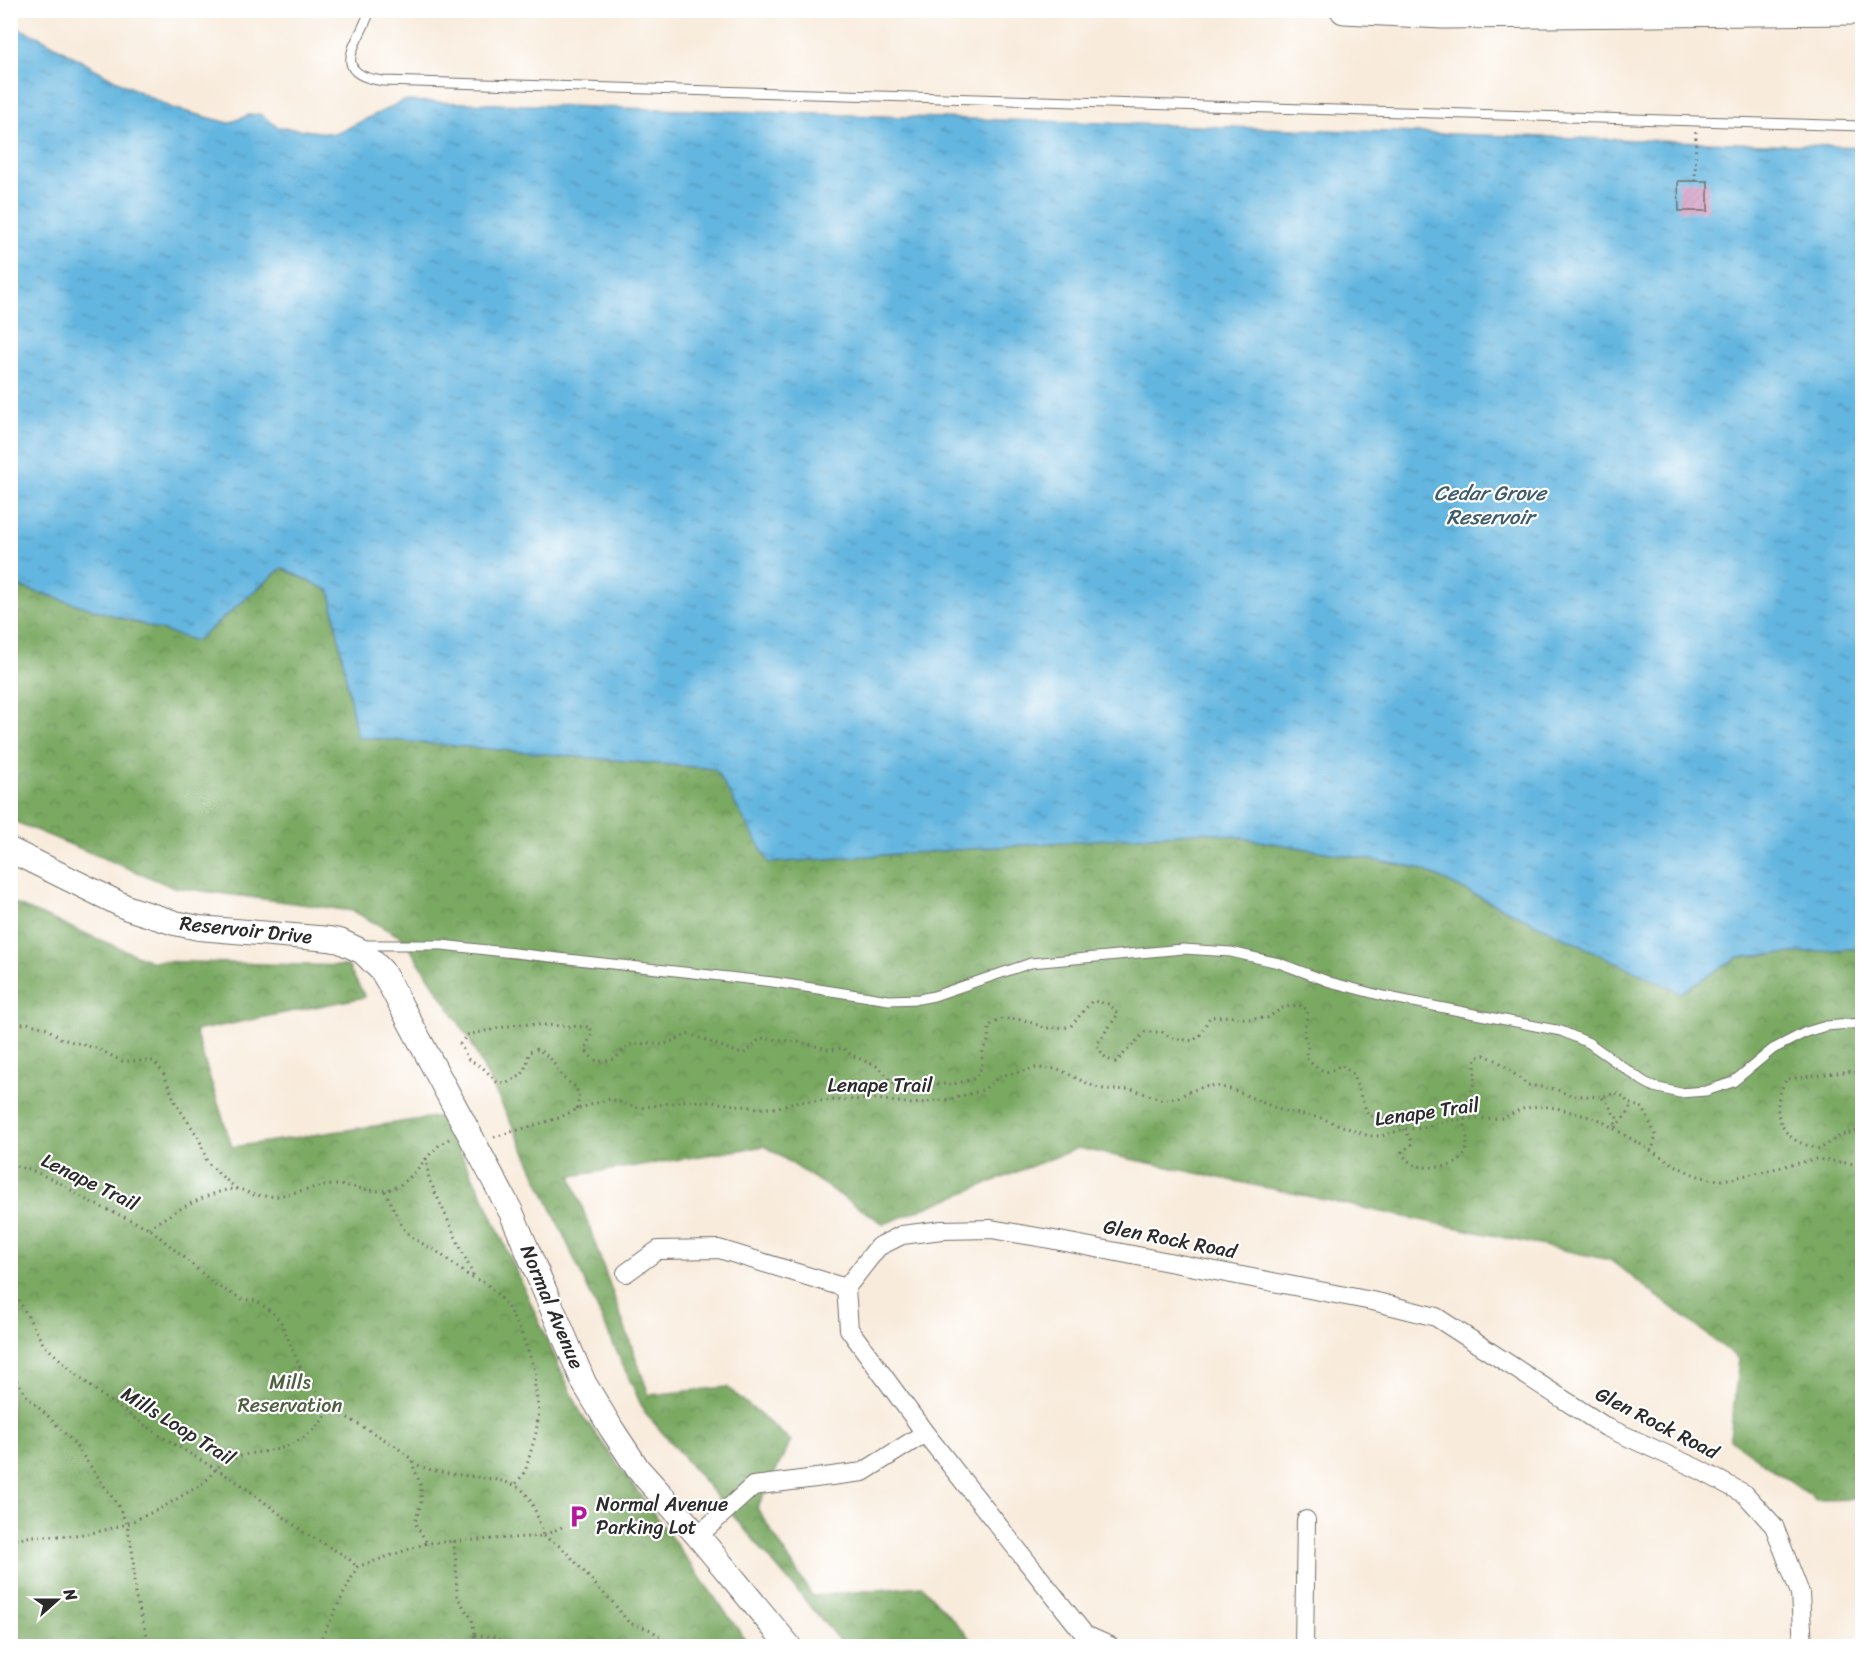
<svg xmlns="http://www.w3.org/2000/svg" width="1873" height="1657" viewBox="0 0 1873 1657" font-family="Sriracha,sans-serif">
	<defs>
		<pattern id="forest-crowns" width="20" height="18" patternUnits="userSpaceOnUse" patternTransform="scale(1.5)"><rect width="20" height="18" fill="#7aa962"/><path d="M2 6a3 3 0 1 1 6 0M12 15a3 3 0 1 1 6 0" fill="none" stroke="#648a51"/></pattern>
		<pattern id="water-ripples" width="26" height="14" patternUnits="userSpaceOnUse" patternTransform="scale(1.5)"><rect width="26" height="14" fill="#64b6e0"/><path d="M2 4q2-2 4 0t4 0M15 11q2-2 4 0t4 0" fill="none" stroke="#5394b6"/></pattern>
		<pattern id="building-hatch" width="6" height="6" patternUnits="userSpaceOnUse" patternTransform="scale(1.5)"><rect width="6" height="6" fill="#cf91bf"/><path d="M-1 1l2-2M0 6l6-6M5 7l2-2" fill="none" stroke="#a8779b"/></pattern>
	</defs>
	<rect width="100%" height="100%" fill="#fff"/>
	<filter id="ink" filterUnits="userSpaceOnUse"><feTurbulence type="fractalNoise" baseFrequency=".0167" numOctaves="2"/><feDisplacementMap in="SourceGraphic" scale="12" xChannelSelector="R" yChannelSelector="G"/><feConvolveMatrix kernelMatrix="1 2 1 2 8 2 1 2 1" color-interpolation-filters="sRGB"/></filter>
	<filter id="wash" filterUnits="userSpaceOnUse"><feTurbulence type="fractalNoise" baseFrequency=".008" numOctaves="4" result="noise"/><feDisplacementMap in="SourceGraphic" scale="24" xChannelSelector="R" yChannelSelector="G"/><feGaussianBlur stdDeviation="1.35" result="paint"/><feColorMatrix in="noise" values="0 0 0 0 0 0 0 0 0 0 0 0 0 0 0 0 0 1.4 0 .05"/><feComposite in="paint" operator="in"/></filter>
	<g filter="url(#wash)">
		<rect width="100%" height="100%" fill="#f8ebdb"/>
		<!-- forest -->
		<g fill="url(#forest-crowns)" stroke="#526a46" stroke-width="1.5">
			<path d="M 282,568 L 330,591 L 357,737 L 716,769 L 770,863 L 1207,832 L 1419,868 L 1680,993 L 1738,957 L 1862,948 L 1862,1499 L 1816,1500 L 1730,1439 L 1739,1359 L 1610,1260 L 1078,1148 L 884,1224 L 765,1146 L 571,1176 L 649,1395 L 727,1387 L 791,1441 L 757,1508 L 812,1596 L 922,1586 L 977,1646 L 844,1646 L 644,1411 L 525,1151 L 467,1035 L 403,938 L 353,911 L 173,887 L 11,820 L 10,584 L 196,641 Z"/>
			<path d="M 11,902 L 150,961 L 348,966 L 365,997 L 195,1031 L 232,1147 L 441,1116 L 482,1194 L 557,1362 L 582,1415 L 750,1646 L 11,1646 Z"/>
		</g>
		<!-- water -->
		<path fill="url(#water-ripples)" stroke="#487086" stroke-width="1.5" d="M 10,25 L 39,37 L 111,78 L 172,108 L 229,123 L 249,115 L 260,114 L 278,127 L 336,134 L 403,101 L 1862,147 L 1862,948 L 1738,957 L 1680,993 L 1419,868 L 1207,832 L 769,863 L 715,769 L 357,737 L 330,591 L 282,568 L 196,641 L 11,584 Z"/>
		<g id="blocks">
			<!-- building -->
			<path fill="url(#building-hatch)" d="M 1678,181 L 1708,181 L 1708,211 L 1679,211 Z"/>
		</g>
	</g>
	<g filter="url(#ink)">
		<use href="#blocks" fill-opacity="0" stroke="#736e69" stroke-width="1.5"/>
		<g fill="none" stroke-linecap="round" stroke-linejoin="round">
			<defs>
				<g id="service">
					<path d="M 370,10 C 361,41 325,73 383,81 L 1862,126"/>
					<path d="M 361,945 L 442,945 L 773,982 L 889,1000 L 919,999 L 934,996 L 1031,963 L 1183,949 L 1231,952 L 1279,963 L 1330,982 L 1383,996 L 1561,1031 L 1589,1043 L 1643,1081 L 1654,1087 L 1680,1093 L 1706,1091 L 1733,1082 L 1773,1049 L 1806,1032 L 1826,1026 L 1862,1023"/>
				</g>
				<g id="minor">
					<path d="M 626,1273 L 658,1250 L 719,1249 L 846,1288"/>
					<path d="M 698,1536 L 753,1486 L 863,1472 L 925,1433"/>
					<path d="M 1110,1646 L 1085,1635 L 925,1433 L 849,1329 L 846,1288 L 878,1247 L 902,1235 L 942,1230 L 991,1229 L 1044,1238 L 1377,1302 L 1436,1317 L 1606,1427 L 1696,1468 L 1745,1494 L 1774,1526 L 1800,1593 L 1803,1646"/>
					<path d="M 1304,1646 L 1306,1520"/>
				</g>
				<path id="tertiary" d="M 10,850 L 128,908 L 175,923 L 199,928 L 329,939 L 340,941 L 363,952 L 382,971 L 389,983 L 511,1212 L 584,1383 L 611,1428 L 638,1469 L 698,1536 L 789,1646"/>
				<path id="secondary" d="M 1344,10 L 1442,15 L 1862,11"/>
			</defs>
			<!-- service casing -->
			<use href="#service" stroke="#736e69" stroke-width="11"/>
			<!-- minor casing -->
			<use href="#minor" stroke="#736e69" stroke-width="20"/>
			<!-- tertiary casing -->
			<use href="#tertiary" stroke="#736e69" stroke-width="26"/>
			<!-- secondary casing -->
			<use href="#secondary" stroke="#736e69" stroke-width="29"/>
			<!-- path -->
			<g stroke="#736e69" stroke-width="3" stroke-dasharray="1.5 4.5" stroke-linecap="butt">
				<path d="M 1695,181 L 1696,132"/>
				<path d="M 10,1026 L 27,1023 L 46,1028 L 62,1039 L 96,1048 L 122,1061 L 153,1061 L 163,1072 L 176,1104 L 199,1138 L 207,1162 L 219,1174 L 237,1189"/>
				<path d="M 1862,1072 L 1852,1071 L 1787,1079 C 1773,1099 1774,1128 1797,1141 C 1804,1145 1813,1147 1820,1149 L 1841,1135 L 1862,1130"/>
				<path d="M 1602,1098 C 1610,1103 1611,1112 1617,1118 L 1614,1128"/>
				<path d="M 577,1109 L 579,1097 L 576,1087 L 563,1078 L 550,1058 L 538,1049 L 529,1052 L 527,1064 L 522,1075 L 507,1083 L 497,1082 L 483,1068 L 468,1059 L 460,1044 L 467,1035 L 518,1024 L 590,1027 L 592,1033 C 585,1049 582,1051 598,1062 L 615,1059 L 628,1045 L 649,1043 L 663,1045 L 689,1034 L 742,1054 C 750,1051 754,1044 761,1038 L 800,1042 L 831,1050 L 843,1048 L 851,1055 L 879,1067 L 892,1082 L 909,1091 L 916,1092 L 937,1084 L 953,1084 L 974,1079 L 981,1069 L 983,1049 L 988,1041 L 989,1026 L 1002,1019 L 1024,1020 L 1046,1028 L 1070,1027 L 1092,1001 L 1109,1004 L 1118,1014 L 1097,1044 C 1102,1054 1105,1060 1116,1062 L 1145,1032 L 1162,1032 L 1171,1038 L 1193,1041 L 1200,1035 L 1210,1017 L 1230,1016 L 1248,1019 L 1267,1018 L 1284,1007 L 1299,1005 L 1308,1010 L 1304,1035 L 1308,1044 L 1306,1057 C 1313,1066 1318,1070 1330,1072 L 1341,1065 L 1352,1073 L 1368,1115 C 1394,1122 1398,1118 1413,1143 L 1402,1152 C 1407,1163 1416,1167 1428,1167 C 1447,1168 1468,1165 1467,1141 C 1467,1133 1464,1125 1465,1117 C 1466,1107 1471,1096 1473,1086 C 1475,1077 1475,1067 1476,1058 L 1484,1055 L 1498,1061 L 1528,1085 L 1555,1089 L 1570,1095 L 1601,1097 L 1616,1093 L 1624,1097 L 1628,1103 L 1643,1108 L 1656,1136 L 1652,1150"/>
				<path d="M 1615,1127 L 1628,1113 L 1631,1105"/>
				<path d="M 494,1137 L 559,1118 L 577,1109 L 610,1099 L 639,1108 L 684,1101 L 712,1102 L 759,1108 L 775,1108 L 795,1102 L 812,1101 L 877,1099 L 912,1104 L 951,1099 L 983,1090 L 1000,1076 L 1036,1068 L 1058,1069 L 1095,1087 L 1108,1090 L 1131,1089 L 1163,1100 L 1179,1097 L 1188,1092 L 1209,1085 L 1231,1089 L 1283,1111 L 1321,1118 L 1369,1136 L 1382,1136 L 1404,1129 L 1423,1128 L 1438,1123 L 1465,1119 L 1503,1118 L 1522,1109 L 1538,1106 L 1557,1108 L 1600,1120 L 1680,1168 L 1695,1175 L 1710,1179 L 1723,1180 L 1747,1175 L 1816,1159 L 1862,1165"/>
				<path d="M 426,1158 L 429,1179 L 474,1277"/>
				<path d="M 10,1165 L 29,1169 L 60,1183 L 90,1202 L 149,1228 L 217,1286 L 242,1299 L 257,1301 L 274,1314 L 281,1322 L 299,1365 L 309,1383 L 331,1408 L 394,1445 L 410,1458 L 421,1486 L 421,1502 L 415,1523 L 427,1543"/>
				<path d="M 385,1191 L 403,1228 L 411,1237 L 439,1253 L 469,1276 L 487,1284 L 506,1304 L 521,1332 L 536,1373 L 535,1386 L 539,1412 L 536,1433 L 525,1472 L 515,1485"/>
				<path d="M 149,1228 C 167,1215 215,1188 237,1189 C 243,1189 249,1194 255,1195 C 263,1196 274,1197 282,1195 C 300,1192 317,1185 336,1185 C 352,1185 370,1193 386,1190 C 414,1186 424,1151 449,1139"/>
				<path d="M 10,1284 L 43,1344 L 77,1375 L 104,1397 L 159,1435 L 239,1483 L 305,1533 L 347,1557 L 357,1567"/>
				<path d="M 10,1370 L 28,1398 L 48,1416 L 74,1443 L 119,1507 L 127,1524 L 133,1555 L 135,1595 L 150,1646"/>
				<path d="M 413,1462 C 440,1481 507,1471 525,1493 C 535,1504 539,1522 543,1536"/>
				<path d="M 543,1536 L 561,1547 L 571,1557 L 600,1590 L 611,1600 L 629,1623 L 651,1630 L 674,1646"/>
				<path d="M 10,1541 L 32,1536 L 68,1536 L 97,1532 L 127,1524 L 161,1508 L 204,1483 C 209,1478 211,1474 216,1469 C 221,1464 229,1460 236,1458 C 246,1453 257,1453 268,1451 C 295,1447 317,1431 331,1408"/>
				<path d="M 453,1541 L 456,1562 L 457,1597 L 472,1619 L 475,1635"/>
				<path d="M 475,1635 L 495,1637 L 514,1646"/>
				<path d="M 314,1646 L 321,1639 L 357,1567 L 427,1543 L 543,1536 L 562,1527"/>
				<path d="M 466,1646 L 475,1635"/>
			</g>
			<!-- service -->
			<use href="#service" stroke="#fff" stroke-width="9"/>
			<!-- minor -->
			<use href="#minor" stroke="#fff" stroke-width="18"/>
			<!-- tertiary -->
			<use href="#tertiary" stroke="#fff" stroke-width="24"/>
			<!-- secondary -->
			<use href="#secondary" stroke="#fff" stroke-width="27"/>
		</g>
	</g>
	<!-- icons -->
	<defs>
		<symbol id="parking-bare" viewBox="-9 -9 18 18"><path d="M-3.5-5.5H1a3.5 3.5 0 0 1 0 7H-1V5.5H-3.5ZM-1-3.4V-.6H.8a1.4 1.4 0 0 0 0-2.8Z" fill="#b5179e" stroke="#fff" stroke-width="2.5" paint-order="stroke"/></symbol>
	</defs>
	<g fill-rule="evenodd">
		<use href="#parking-bare" x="562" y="1500" width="33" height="33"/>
	</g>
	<g text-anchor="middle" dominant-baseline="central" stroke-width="4.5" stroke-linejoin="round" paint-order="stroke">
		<!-- street labels -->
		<g font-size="20" fill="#2b2b2b" stroke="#fff">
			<text transform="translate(246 930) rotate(6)">Reservoir Drive</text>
			<text x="880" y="1085">Lenape Trail</text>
			<text transform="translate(1427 1112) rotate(-8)">Lenape Trail</text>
			<text transform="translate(90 1182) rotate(26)">Lenape Trail</text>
			<text transform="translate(1170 1239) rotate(11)">Glen Rock Road</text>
			<text transform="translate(552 1307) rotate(67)">Normal Avenue</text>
			<text transform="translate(1657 1423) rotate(27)">Glen Rock Road</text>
			<text transform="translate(178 1426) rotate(32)">Mills Loop Trail</text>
		</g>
		<!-- park labels -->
		<g font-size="20" fill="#516043" stroke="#fff">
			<text x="290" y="1382">Mills<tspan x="290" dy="23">Reservation</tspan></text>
		</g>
		<!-- poi labels -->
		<g font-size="20" fill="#2b2b2b" stroke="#fff" text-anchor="start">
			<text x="596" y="1504">Normal Avenue<tspan x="596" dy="23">Parking Lot</tspan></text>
		</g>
		<!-- water labels -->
		<g font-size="21" font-style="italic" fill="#3f5c6a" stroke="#fff">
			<text x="1490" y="493">Cedar Grove<tspan x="1490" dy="24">Reservoir</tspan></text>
		</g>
	</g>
	<!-- margin -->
	<rect width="1873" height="1657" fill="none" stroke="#fff" stroke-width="36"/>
	<!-- north arrow -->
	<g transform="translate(57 1600) rotate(69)" stroke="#ffffff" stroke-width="4.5" paint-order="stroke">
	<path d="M0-4.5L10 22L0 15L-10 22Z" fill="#2b2b2b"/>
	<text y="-9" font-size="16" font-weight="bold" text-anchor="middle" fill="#2b2b2b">N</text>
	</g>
</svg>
